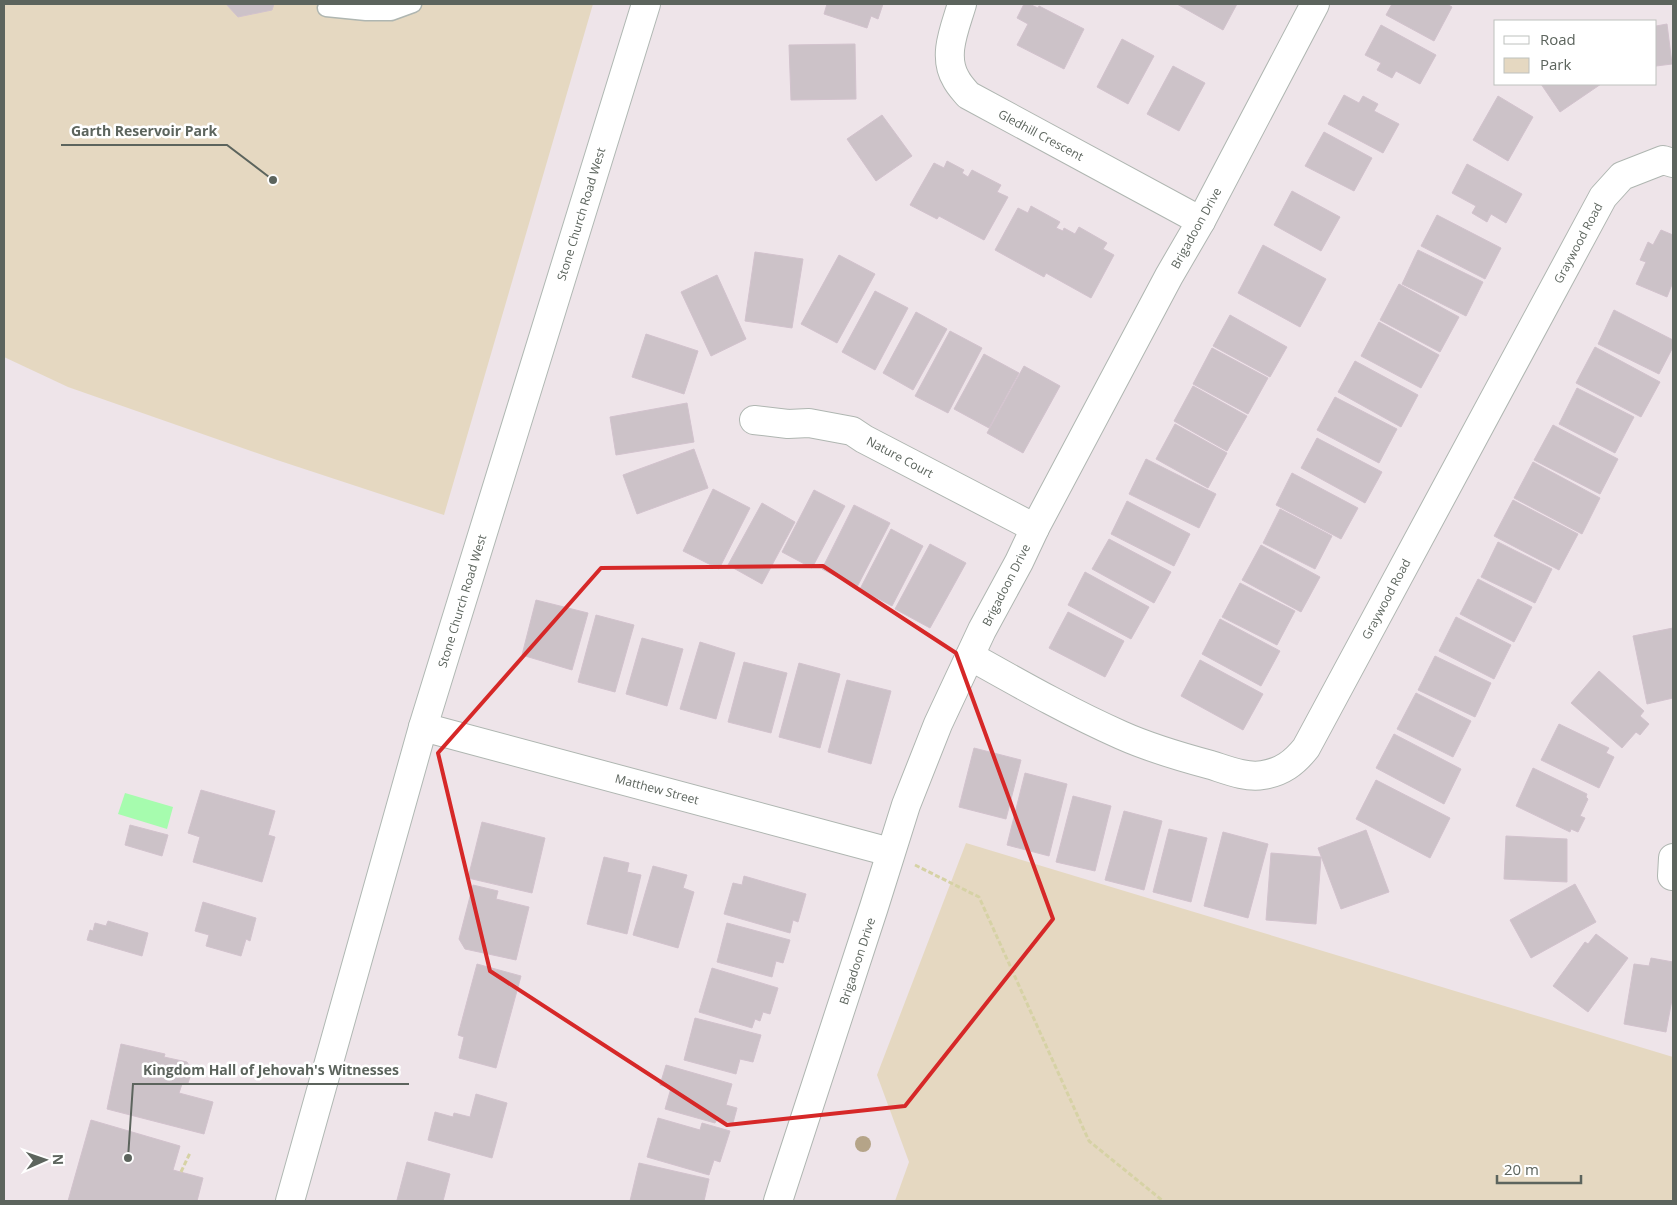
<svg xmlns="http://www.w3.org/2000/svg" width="1677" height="1205" viewBox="0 0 1677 1205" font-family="'Open Sans',sans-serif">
	<rect width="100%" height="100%" fill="#eee4e9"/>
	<!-- green -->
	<g fill="#e5d8c1">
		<path d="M 4,4 L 593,4 L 444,515 L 277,460 L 68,387 L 4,357 Z"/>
		<path d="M 966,843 L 1673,1057 L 1673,1201 L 895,1201 L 909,1162 L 877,1075 Z"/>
	</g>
	<!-- water -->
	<path fill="#a6fcae" d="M 125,793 L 173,807 L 167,829 L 118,814 Z"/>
	<!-- building -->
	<g fill="#ccc2c8" stroke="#d2c2cd">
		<path d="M 226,4 L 274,4 L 272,10 L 238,17 Z"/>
		<path d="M 827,4 L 883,4 L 878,19 L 871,16 L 867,28 L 824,14 Z"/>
		<path d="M 1024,4 L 1029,4 L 1038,8 L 1039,6 L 1084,29 L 1064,69 L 1017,45 L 1028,24 L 1017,18 Z"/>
		<path d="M 1177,4 L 1237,4 L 1223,30 Z"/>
		<path d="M 1392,4 L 1447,4 L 1452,7 L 1434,41 L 1386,15 Z"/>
		<path d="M 1667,24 L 1672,64 L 1656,66 L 1656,26 Z"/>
		<path d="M 1381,25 L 1436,55 L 1420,84 L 1396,71 L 1392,78 L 1377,70 L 1381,63 L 1365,55 Z"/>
		<path d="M 1122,39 L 1154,56 L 1128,104 L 1097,87 Z"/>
		<path d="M 855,44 L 856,99 L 791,100 L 789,45 Z"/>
		<path d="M 1173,66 L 1205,83 L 1179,131 L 1147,114 Z"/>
		<path d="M 1541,84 L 1601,84 L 1560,112 Z"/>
		<path d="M 1344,95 L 1359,103 L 1363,96 L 1378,104 L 1374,111 L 1399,124 L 1383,153 L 1328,124 Z"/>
		<path d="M 1498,96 L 1533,117 L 1508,161 L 1473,140 Z"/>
		<path d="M 882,115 L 912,156 L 876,181 L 847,139 Z"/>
		<path d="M 1324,132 L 1372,158 L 1354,191 L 1305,166 Z"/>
		<path d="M 947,161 L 964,170 L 962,173 L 968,177 L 972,170 L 1001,185 L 997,192 L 1008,197 L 984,240 L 939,216 L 937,219 L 910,205 L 934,163 L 944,168 Z"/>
		<path d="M 1467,164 L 1522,194 L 1506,223 L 1491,214 L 1487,222 L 1472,213 L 1476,206 L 1452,193 Z"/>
		<path d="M 1292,191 L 1340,217 L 1321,251 L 1274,225 Z"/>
		<path d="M 1031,206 L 1060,222 L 1056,228 L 1063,231 L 1064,228 L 1075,234 L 1079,227 L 1107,243 L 1103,249 L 1114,255 L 1091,298 L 1046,273 L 1044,277 L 995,250 L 1018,208 L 1028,213 Z"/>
		<path d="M 1437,215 L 1501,248 L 1485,279 L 1421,246 Z"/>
		<path d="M 1661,230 L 1673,235 L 1673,282 L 1667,297 L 1636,284 L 1646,262 L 1640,260 L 1648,242 L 1653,245 Z"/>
		<path d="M 1263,245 L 1326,279 L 1300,327 L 1238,293 Z"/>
		<path d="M 1418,250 L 1483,282 L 1466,316 L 1402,284 Z"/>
		<path d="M 755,252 L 803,259 L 792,328 L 745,321 Z"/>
		<path d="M 839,255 L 875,274 L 837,343 L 801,324 Z"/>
		<path d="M 717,275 L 746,339 L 711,356 L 681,292 Z"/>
		<path d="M 1399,284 L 1459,317 L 1440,352 L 1380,320 Z"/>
		<path d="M 875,291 L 908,308 L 875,370 L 842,352 Z"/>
		<path d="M 1614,310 L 1673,340 L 1673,347 L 1659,374 L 1598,344 Z"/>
		<path d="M 916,312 L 947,329 L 913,390 L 883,373 Z"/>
		<path d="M 1230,315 L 1287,347 L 1270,377 L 1213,346 Z"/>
		<path d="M 1379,322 L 1439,355 L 1421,388 L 1361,356 Z"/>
		<path d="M 950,331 L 982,348 L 948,413 L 915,396 Z"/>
		<path d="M 646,334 L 698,351 L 684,394 L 632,377 Z"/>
		<path d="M 1595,347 L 1660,382 L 1641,417 L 1576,383 Z"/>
		<path d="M 1212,348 L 1268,378 L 1248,414 L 1193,384 Z"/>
		<path d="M 984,354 L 1019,373 L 989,428 L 954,409 Z"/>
		<path d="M 1355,361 L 1418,395 L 1401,427 L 1338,392 Z"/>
		<path d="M 1024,366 L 1060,386 L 1023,453 L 987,433 Z"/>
		<path d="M 1193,386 L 1247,416 L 1227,451 L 1174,421 Z"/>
		<path d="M 1577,388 L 1634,417 L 1615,453 L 1559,424 Z"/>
		<path d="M 1335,397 L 1397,429 L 1379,463 L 1317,430 Z"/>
		<path d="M 687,403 L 694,442 L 616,455 L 610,417 Z"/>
		<path d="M 1175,424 L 1227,453 L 1208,488 L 1156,459 Z"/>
		<path d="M 1553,425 L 1618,459 L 1600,494 L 1534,460 Z"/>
		<path d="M 1317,438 L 1382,472 L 1365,503 L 1301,468 Z"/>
		<path d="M 694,449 L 708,488 L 637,514 L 623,475 Z"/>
		<path d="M 1146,459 L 1216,494 L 1199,528 L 1129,494 Z"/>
		<path d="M 1533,462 L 1600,498 L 1582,534 L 1514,498 Z"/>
		<path d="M 1292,473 L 1358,508 L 1341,539 L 1276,505 Z"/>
		<path d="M 713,489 L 750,508 L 719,569 L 683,551 Z"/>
		<path d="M 814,490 L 845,506 L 812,568 L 782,552 Z"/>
		<path d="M 1513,500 L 1578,534 L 1559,570 L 1494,536 Z"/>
		<path d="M 1127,501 L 1190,534 L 1174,566 L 1111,534 Z"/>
		<path d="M 762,503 L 795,522 L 762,584 L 728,565 Z"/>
		<path d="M 854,505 L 890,523 L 857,587 L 822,569 Z"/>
		<path d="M 1280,509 L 1332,536 L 1315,569 L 1263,543 Z"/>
		<path d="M 891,529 L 923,546 L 892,606 L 860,589 Z"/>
		<path d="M 1109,539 L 1171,572 L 1154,603 L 1092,569 Z"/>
		<path d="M 1498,542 L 1552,569 L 1535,603 L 1481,577 Z"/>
		<path d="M 930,544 L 966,563 L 930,628 L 895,609 Z"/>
		<path d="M 1261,545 L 1320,577 L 1301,612 L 1242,580 Z"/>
		<path d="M 1085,572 L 1149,607 L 1131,639 L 1068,605 Z"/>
		<path d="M 1478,579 L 1532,607 L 1514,642 L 1460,614 Z"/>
		<path d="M 1240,583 L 1295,611 L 1277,645 L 1222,617 Z"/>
		<path d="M 536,600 L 588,613 L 572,670 L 522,655 Z"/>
		<path d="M 1068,612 L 1124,641 L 1105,677 L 1049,648 Z"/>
		<path d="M 596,615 L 634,625 L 615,692 L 578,682 Z"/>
		<path d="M 1456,617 L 1511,645 L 1494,679 L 1439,651 Z"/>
		<path d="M 1220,619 L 1280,651 L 1261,686 L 1202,654 Z"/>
		<path d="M 1673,628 L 1673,698 L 1647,704 L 1633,636 Z"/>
		<path d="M 642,638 L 683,649 L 667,706 L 626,694 Z"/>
		<path d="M 700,642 L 735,653 L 716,719 L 680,709 Z"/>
		<path d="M 1435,656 L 1491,683 L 1475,717 L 1418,690 Z"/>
		<path d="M 1200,660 L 1263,694 L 1243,730 L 1181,696 Z"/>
		<path d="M 744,662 L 787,673 L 771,733 L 728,722 Z"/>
		<path d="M 799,663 L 840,674 L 820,748 L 779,737 Z"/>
		<path d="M 1599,671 L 1644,711 L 1640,716 L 1649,724 L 1640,735 L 1636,732 L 1622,748 L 1571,703 Z"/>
		<path d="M 847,680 L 891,691 L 871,764 L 828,752 Z"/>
		<path d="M 1416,693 L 1471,721 L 1453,757 L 1397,729 Z"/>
		<path d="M 1559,724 L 1609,748 L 1606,753 L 1614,757 L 1599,788 L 1541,760 Z"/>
		<path d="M 1394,734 L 1461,769 L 1444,804 L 1376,768 Z"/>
		<path d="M 974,748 L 1021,760 L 1006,819 L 959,807 Z"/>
		<path d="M 1533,768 L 1587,794 L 1586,797 L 1588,799 L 1580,816 L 1585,818 L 1578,832 L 1571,829 L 1570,832 L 1516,806 Z"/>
		<path d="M 1025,773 L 1067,784 L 1049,856 L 1007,845 Z"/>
		<path d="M 1376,780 L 1450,818 L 1430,858 L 1356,819 Z"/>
		<path d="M 201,790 L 275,811 L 268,835 L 275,837 L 262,882 L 193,862 L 200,837 L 188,833 Z"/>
		<path d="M 1073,796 L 1111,806 L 1095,871 L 1056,862 Z"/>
		<path d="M 1124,811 L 1162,821 L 1144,890 L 1105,880 Z"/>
		<path d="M 482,822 L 545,838 L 532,893 L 468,878 Z"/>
		<path d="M 130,825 L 168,835 L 162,856 L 125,845 Z"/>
		<path d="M 1169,829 L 1207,838 L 1191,902 L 1153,892 Z"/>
		<path d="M 1366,830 L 1389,892 L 1341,909 L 1318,848 Z"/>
		<path d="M 1223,832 L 1268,844 L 1248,918 L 1204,906 Z"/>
		<path d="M 1506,836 L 1567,839 L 1567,882 L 1504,879 Z"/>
		<path d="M 1271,853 L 1321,857 L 1316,924 L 1266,920 Z"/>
		<path d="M 604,857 L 629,863 L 627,872 L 641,875 L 627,934 L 587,924 Z"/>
		<path d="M 653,866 L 687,875 L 683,888 L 694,892 L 678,948 L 633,935 Z"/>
		<path d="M 744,876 L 806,894 L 798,922 L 793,920 L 790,933 L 724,914 L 733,883 L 742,885 Z"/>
		<path d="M 1575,884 L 1596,922 L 1531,958 L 1510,920 Z"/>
		<path d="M 473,885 L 498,891 L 496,899 L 529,907 L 516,960 L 465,949 L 459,939 Z"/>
		<path d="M 203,902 L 256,918 L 250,941 L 246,939 L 241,956 L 206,946 L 209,935 L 195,931 Z"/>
		<path d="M 108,921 L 148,933 L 142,956 L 87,940 L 90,930 L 93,931 L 95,923 L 106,926 Z"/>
		<path d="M 727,923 L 790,940 L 783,963 L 776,961 L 772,977 L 717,962 Z"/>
		<path d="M 1596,934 L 1628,958 L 1588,1012 L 1553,986 L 1585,942 L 1588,944 Z"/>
		<path d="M 1651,958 L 1673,962 L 1673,994 L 1666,1032 L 1624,1024 L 1634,964 L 1649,966 Z"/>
		<path d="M 477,964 L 521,976 L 496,1068 L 459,1058 L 464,1037 L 458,1035 Z"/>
		<path d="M 712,968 L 778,988 L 770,1014 L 763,1012 L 760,1021 L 755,1019 L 752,1028 L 699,1012 Z"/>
		<path d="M 695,1018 L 761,1035 L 753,1062 L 740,1059 L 736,1074 L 684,1060 Z"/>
		<path d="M 121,1044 L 165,1054 L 164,1057 L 187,1062 L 192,1071 L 188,1083 L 182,1084 L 179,1093 L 213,1102 L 204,1134 L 107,1109 Z"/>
		<path d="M 666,1065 L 732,1084 L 726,1105 L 737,1108 L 733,1123 L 717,1119 L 715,1123 L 665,1109 L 671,1088 L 660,1085 Z"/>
		<path d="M 476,1094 L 507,1103 L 492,1158 L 428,1140 L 435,1112 L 453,1117 L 454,1113 L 470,1117 Z"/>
		<path d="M 658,1118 L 700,1130 L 702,1123 L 730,1131 L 720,1162 L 714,1160 L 709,1175 L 647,1157 Z"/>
		<path d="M 91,1120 L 180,1146 L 173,1170 L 203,1178 L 197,1201 L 68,1201 Z"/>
		<path d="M 407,1162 L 450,1174 L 443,1201 L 397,1200 Z"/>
		<path d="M 639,1163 L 709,1179 L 704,1201 L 630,1201 Z"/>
	</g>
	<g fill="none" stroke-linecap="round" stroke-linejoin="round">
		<defs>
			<path id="lane" d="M 326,8 L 366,12 L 391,12 L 413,4"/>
			<g id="street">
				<path d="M 962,4 C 955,28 942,56 956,79 C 959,85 964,90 968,95 L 1201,221"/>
				<path d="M 754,420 L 788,424 L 809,423 L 852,431 L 864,439 L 1035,528"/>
				<path d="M 970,656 C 1020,684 1069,712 1121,735 C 1150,748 1181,757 1211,765 C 1227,770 1246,778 1263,775 C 1282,772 1294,763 1306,748 L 1603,197 L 1622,176 L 1663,160 L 1673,163"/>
				<path d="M 423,727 L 890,852"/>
				<path d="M 1672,876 L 1673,858"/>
				<path d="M 778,1201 L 874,907 L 906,805 L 938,724 L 982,630 L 1019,562 L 1035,528 L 1169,276 L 1201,221 L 1315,4"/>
			</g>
			<path id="secondary" d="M 290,1201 L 423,727 L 646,4"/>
		</defs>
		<!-- lane casing -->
		<use href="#lane" stroke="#afb6b1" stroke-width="19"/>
		<!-- street casing -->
		<use href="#street" stroke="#afb6b1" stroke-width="30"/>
		<!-- secondary casing -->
		<use href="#secondary" stroke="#b0b8b3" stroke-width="30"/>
		<!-- path -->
		<g stroke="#d6d2a5" stroke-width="3" stroke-dasharray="5 2.5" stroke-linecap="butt">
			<path d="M 915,865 L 979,897 L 1089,1141 L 1163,1201"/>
			<path d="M 181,1172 L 190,1153"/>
		</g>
		<!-- lane -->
		<use href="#lane" stroke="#fff" stroke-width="16"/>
		<!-- street -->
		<use href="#street" stroke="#fff" stroke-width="28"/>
		<!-- secondary -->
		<use href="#secondary" stroke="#fff" stroke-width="28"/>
	</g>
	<!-- trees -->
	<circle fill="#b5a488" cx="863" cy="1144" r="8"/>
	<!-- marked area -->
	<path fill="none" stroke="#d62828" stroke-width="4" stroke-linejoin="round" d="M 823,566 L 956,653 L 1053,919 L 905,1106 L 727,1125 L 490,971 L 438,753 L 601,568 Z"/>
	<g text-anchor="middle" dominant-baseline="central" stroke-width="5" stroke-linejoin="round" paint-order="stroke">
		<!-- street labels -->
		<g font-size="12" fill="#5c645d" stroke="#fff">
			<text transform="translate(1041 135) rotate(28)">Gledhill Crescent</text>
			<text transform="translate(581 214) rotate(-73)">Stone Church Road West</text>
			<text transform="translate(1196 228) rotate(-61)">Brigadoon Drive</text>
			<text transform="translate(1578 243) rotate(-62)">Graywood Road</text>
			<text transform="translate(900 457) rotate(28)">Nature Court</text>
			<text transform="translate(1006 585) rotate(-63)">Brigadoon Drive</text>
			<text transform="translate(1386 599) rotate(-62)">Graywood Road</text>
			<text transform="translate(462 601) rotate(-73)">Stone Church Road West</text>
			<text transform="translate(657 789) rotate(15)">Matthew Street</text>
			<text transform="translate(857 961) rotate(-72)">Brigadoon Drive</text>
		</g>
	</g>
	<!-- callouts -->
	<path fill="none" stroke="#5c645d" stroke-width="2" d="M273 180L227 145H61M128 1158L133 1084H409"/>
	<g fill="#5c645d" stroke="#fff" stroke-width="2">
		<circle cx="273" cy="180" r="5"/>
		<circle cx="128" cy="1158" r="5"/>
	</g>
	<g font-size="14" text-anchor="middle" font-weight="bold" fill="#5c645d" stroke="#fff" stroke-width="5" stroke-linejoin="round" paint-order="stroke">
		<text x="144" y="136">Garth Reservoir Park</text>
		<text x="271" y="1075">Kingdom Hall of Jehovah's Witnesses</text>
	</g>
	<!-- border -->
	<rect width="1677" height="1205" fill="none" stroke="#5c645d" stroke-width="10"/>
	<!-- legend -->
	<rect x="1494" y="20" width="162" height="65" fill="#ffffff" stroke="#bec1be"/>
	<rect x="1504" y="36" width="25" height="8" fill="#ffffff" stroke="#bec1be"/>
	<text x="1540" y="45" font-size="15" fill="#5c645d">Road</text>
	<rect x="1504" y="58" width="25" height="15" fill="#e5d8c1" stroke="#bec1be"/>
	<text x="1540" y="70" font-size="15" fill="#5c645d">Park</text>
	<!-- north arrow -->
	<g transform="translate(45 1160) rotate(88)" stroke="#ffffff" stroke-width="4" paint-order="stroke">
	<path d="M0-4L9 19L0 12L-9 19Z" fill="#5c645d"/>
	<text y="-8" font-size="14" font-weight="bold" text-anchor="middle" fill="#5c645d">N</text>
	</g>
	<!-- scale -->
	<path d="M1497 1175v8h84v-8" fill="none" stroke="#5c645d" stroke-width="2.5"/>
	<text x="1504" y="1175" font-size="15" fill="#5c645d" stroke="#ffffff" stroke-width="4" paint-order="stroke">20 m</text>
</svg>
